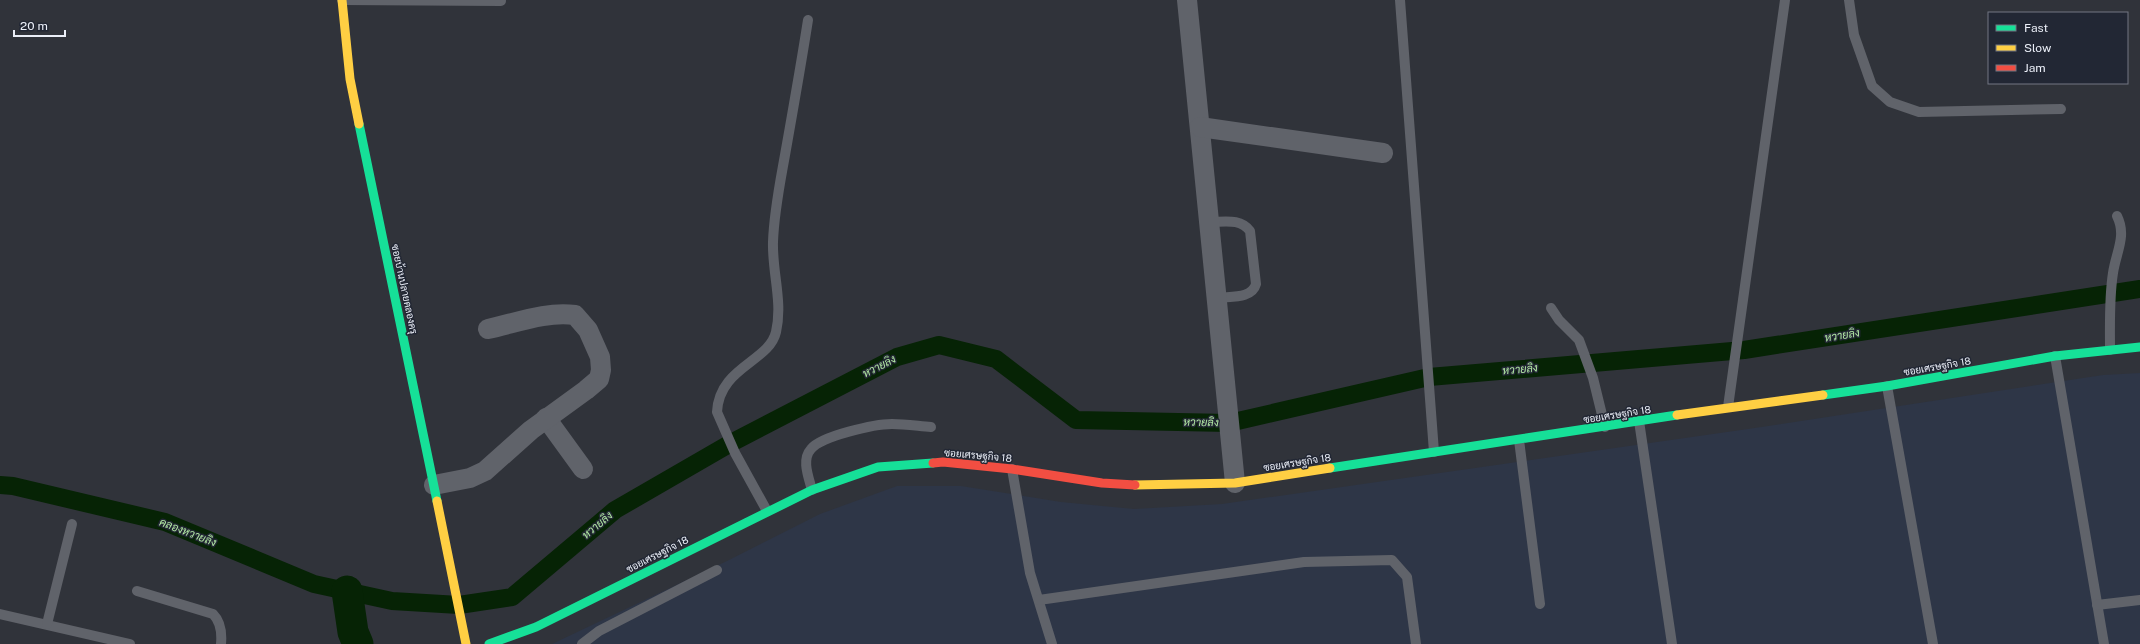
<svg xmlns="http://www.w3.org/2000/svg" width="2140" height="644" viewBox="0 0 2140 644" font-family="'Public Sans',Sarabun,sans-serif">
	<rect width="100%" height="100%" fill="#30333a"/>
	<!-- built -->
	<path fill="#2e3647" d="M 2140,373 L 2140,644 L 552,644 L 727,561 L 820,514 L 897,486 L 961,486 L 1061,502 L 1134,509 L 1222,504 L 1748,429 L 2103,375 Z"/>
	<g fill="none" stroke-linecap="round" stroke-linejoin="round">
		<!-- canal -->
		<path stroke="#062305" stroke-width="18" d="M 0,485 L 13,486 L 165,522 L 314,584 L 392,601 L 459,605 L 512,597 L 615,510 L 731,443 L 897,357 L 939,345 L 996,359 L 1076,420 L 1229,423 L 1429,377 L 1744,350 L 2140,289"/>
		<!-- river -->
		<path stroke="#062305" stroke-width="31" d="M 347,591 L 353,632 L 358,644"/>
		<!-- lane -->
		<g stroke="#60636a" stroke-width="10">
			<path d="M 342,0 L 501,1"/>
			<path d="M 1400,0 L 1434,452"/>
			<path d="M 1849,0 L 1854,35 L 1872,86 L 1890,102 L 1919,112 L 2061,109"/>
			<path d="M 1209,222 C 1225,222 1240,218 1250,231 L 1256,284 C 1252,299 1230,296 1217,298"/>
			<path d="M 1551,308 L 1559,320 L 1579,340 L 1593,378 L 1605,427"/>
			<path d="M 2110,350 C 2110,325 2109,298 2113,273 C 2116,252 2127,236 2117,216"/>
			<path d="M 2055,356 L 2104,644"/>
			<path d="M 1887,386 L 1933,644"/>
			<path d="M 1728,407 L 1785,0"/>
			<path d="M 1639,421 L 1672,644"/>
			<path d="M 1519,440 L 1540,604"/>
			<path d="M 1012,469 L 1030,573 L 1052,644"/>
			<path d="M 812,490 C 809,478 801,460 811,449 C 821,436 875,424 892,424 C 905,424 918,426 931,427"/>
			<path d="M 767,511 L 735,453 L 717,412 C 719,367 769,362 776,332 C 783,302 772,272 773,242 C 774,212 780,183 785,155 C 793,110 801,65 808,20"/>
			<path d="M 137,591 L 213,614 C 221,622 222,633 221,644"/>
			<path d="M 1039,600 L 1304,562 L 1392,560 L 1407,577 L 1416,644"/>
			<path d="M 2097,605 L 2140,600"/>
			<path d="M 0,614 L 130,644"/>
			<path d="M 47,624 L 72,524"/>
			<path d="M 582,644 L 599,631 L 717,570"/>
		</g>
		<!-- street -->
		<g stroke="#60636a" stroke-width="20">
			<path d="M 1187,0 L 1235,483"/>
			<path d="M 1200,127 L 1383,153"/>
			<path d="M 546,418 L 583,469"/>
			<path d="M 434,485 L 470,478 L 485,471 L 531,430 L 586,390 L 599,379 L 601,370 L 600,357 L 588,330 L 575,315 C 546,311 516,323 488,329"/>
		</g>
		<!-- fast -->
		<g stroke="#16e098" stroke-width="9">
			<path d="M 359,124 L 437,501"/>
			<path d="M 1823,395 L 1887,386 L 2055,356 L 2140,347"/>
			<path d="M 1330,468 L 1677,415"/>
			<path d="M 489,644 L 536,627 L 812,490 L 878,467 L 933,463"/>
		</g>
		<!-- slow -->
		<g stroke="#ffcf43" stroke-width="9">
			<path d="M 342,0 L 350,79 L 359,124"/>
			<path d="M 1677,415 L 1823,395"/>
			<path d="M 1135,485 L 1235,483 L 1330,468"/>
			<path d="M 437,501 L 466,644"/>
		</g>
		<!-- jam -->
		<path stroke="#f24e42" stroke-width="9" d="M 933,463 L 943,462 L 1012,469 L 1102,483 L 1135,485"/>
	</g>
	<g text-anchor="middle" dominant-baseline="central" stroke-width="3" stroke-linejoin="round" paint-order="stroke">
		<!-- street labels -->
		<g font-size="10" fill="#ebeff8" stroke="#222734">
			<text transform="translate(405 289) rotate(78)">ซอยบ้านปลายคลองครุ</text>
			<text transform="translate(1937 366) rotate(-10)">ซอยเศรษฐกิจ 18</text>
			<text transform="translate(1617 414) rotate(-9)">ซอยเศรษฐกิจ 18</text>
			<text transform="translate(978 455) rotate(5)">ซอยเศรษฐกิจ 18</text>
			<text transform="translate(1297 462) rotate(-9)">ซอยเศรษฐกิจ 18</text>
			<text transform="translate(657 554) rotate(-27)">ซอยเศรษฐกิจ 18</text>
		</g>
		<!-- water labels -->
		<g font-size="11" font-style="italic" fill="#b2e8a4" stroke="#222734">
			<text transform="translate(1842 335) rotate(-9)">หวายลิง</text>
			<text transform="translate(879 366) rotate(-27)">หวายลิง</text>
			<text transform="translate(1520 369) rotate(-5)">หวายลิง</text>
			<text transform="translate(1201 422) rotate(1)">หวายลิง</text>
			<text transform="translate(597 525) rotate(-40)">หวายลิง</text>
			<text transform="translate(188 532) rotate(21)">คลองหวายลิง</text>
		</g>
	</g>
	<!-- legend -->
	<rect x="1988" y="12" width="140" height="72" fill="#222734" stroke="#727782"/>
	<rect x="1996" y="25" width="20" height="6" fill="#16e098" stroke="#727782"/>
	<text x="2024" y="32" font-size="12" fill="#ebeff8">Fast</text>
	<rect x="1996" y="45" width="20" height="6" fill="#ffcf43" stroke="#727782"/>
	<text x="2024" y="52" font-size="12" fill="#ebeff8">Slow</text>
	<rect x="1996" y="65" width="20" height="6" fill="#f24e42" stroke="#727782"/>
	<text x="2024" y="72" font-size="12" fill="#ebeff8">Jam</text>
	<!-- scale -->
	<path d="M14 30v6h51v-6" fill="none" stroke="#ebeff8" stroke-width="2"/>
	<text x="20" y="30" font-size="12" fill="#ebeff8" stroke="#222734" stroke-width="3" paint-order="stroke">20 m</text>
</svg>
